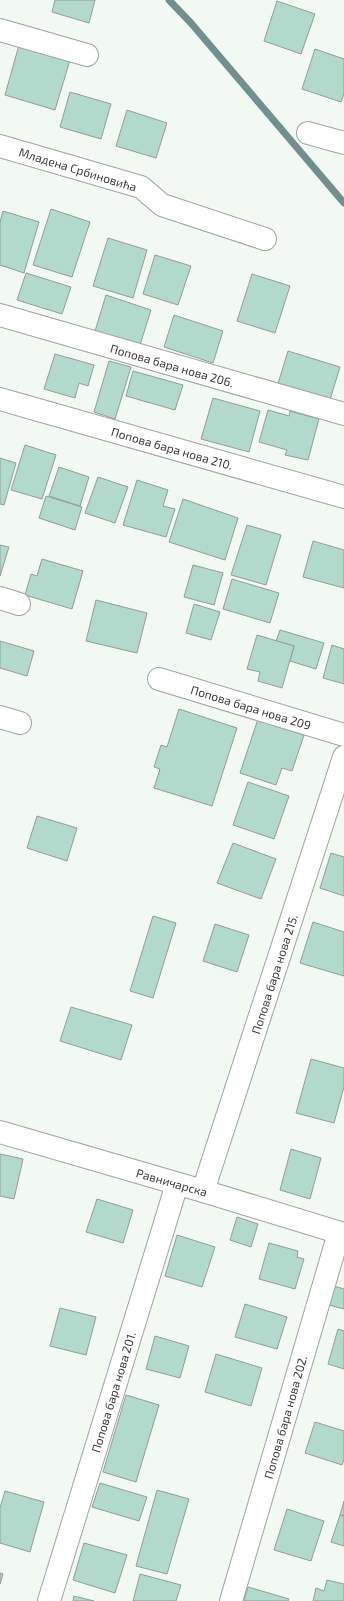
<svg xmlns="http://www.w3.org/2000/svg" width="344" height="1601" viewBox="0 0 344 1601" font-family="'Exo 2',sans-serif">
	<rect width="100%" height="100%" fill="#f2f9f3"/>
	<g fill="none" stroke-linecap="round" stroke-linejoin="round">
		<!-- stream -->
		<path stroke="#708f8f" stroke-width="7" d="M 169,0 L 191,23 L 344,203"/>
	</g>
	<!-- building -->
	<g fill="#b1dacc" stroke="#939c99">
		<path d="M 55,0 L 95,0 L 89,23 L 52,12 Z"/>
		<path d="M 277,1 L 315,14 L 301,54 L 264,41 Z"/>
		<path d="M 19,45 L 70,60 L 55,110 L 5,95 Z"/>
		<path d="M 315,49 L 344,59 L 344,94 L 341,102 L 302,89 Z"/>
		<path d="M 70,92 L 111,104 L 101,139 L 60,127 Z"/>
		<path d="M 127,110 L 167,123 L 156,158 L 116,146 Z"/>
		<path d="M 51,209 L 90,222 L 72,277 L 33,265 Z"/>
		<path d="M 3,211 L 39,222 L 24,273 L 0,265 L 0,222 Z"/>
		<path d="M 108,238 L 147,250 L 133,298 L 93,286 Z"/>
		<path d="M 155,255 L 191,266 L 178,305 L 143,294 Z"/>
		<path d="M 26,273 L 71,287 L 62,314 L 17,300 Z"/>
		<path d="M 252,274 L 290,286 L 275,333 L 237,321 Z"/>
		<path d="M 106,295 L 151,310 L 140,345 L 95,331 Z"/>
		<path d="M 174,315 L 223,331 L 213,363 L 164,347 Z"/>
		<path d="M 288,351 L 340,367 L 329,403 L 277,387 Z"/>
		<path d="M 55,354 L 94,365 L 88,386 L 79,383 L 75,398 L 44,389 Z"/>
		<path d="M 109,361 L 131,367 L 115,419 L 94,412 Z"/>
		<path d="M 133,371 L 183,385 L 175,410 L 126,396 Z"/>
		<path d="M 213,398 L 260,411 L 249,452 L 201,439 Z"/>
		<path d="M 268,410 L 289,416 L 290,411 L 319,419 L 308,460 L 285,455 L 287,450 L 259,442 Z"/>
		<path d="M 25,445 L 56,455 L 42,499 L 11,490 Z"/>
		<path d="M 0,458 L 16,463 L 4,505 L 0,504 Z"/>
		<path d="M 59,467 L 89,477 L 80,506 L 49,496 Z"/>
		<path d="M 98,477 L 128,487 L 115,523 L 85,513 Z"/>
		<path d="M 137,480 L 168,490 L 163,506 L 175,509 L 166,537 L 123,525 Z"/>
		<path d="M 46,496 L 82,507 L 75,530 L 39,518 Z"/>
		<path d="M 183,499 L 238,518 L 225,560 L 169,542 Z"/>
		<path d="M 247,525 L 281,535 L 266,585 L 231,575 Z"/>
		<path d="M 313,541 L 344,550 L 344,588 L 303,577 Z"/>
		<path d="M 0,545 L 9,547 L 0,576 Z"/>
		<path d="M 42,559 L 83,571 L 72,609 L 25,595 L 31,574 L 37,576 Z"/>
		<path d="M 193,565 L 223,573 L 214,605 L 184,597 Z"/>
		<path d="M 232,579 L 279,593 L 270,623 L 223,609 Z"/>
		<path d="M 96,600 L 147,613 L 137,653 L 86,641 Z"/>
		<path d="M 194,604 L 220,612 L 211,640 L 186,633 Z"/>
		<path d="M 280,630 L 324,643 L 316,669 L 290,661 L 294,646 L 276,641 Z"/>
		<path d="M 257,635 L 294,646 L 282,688 L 258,681 L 260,672 L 247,669 Z"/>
		<path d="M 0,641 L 34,651 L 27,676 L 0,668 Z"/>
		<path d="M 332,645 L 344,649 L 344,684 L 323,678 Z"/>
		<path d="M 179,709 L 237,728 L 212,806 L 154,788 L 160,769 L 154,767 L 161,745 L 167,747 Z"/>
		<path d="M 258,719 L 304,735 L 292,771 L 282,768 L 276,785 L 240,773 Z"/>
		<path d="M 248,782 L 289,796 L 274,839 L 233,825 Z"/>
		<path d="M 37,816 L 77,828 L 67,861 L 27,848 Z"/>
		<path d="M 233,843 L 276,859 L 261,899 L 217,883 Z"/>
		<path d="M 331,853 L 344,857 L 344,896 L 320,888 Z"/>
		<path d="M 153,916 L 176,923 L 153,998 L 130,991 Z"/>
		<path d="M 313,922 L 344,932 L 344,976 L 300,963 Z"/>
		<path d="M 215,924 L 249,935 L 237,972 L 203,961 Z"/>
		<path d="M 71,1007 L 132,1025 L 121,1060 L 60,1041 Z"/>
		<path d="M 311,1059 L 344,1068 L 344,1087 L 334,1123 L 296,1113 Z"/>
		<path d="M 291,1149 L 321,1158 L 310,1199 L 280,1190 Z"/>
		<path d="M 0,1154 L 23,1159 L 14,1199 L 0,1196 Z"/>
		<path d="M 97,1199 L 133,1210 L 123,1243 L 86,1232 Z"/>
		<path d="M 237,1217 L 258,1224 L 251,1247 L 230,1240 Z"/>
		<path d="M 177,1235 L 215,1247 L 202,1287 L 165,1276 Z"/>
		<path d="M 269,1243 L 298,1251 L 297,1257 L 304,1259 L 295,1289 L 259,1279 Z"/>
		<path d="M 334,1286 L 344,1289 L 344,1309 L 329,1305 Z"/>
		<path d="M 245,1304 L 287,1317 L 277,1349 L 235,1337 Z"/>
		<path d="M 60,1308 L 96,1317 L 86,1355 L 50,1346 Z"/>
		<path d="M 338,1329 L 344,1331 L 344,1369 L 328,1364 Z"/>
		<path d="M 155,1336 L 189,1346 L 180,1378 L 146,1369 Z"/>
		<path d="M 216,1354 L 262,1368 L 251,1406 L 205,1392 Z"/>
		<path d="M 126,1395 L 159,1405 L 136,1482 L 103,1472 Z"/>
		<path d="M 315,1422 L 344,1431 L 344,1460 L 342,1465 L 305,1453 Z"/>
		<path d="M 100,1483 L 147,1497 L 139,1521 L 92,1507 Z"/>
		<path d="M 157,1490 L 189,1499 L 167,1574 L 136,1566 Z"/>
		<path d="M 5,1491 L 44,1502 L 30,1552 L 0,1543 L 0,1508 Z"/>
		<path d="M 344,1501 L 344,1516 L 340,1515 Z"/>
		<path d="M 287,1509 L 324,1521 L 311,1561 L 274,1550 Z"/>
		<path d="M 340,1515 L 344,1516 L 344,1546 L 331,1542 Z"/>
		<path d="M 84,1543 L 127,1555 L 115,1593 L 73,1580 Z"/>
		<path d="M 0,1573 L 3,1574 L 0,1584 Z"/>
		<path d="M 140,1574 L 181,1585 L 176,1601 L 133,1601 Z"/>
		<path d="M 327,1580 L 344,1584 L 344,1601 L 313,1601 L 316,1588 L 324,1591 Z"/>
		<path d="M 248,1587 L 289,1599 L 288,1601 L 244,1601 Z"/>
		<path d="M 74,1596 L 94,1601 L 73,1601 Z"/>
	</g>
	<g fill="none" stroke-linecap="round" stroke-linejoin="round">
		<defs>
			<g id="minor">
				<path d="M 0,30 L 87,55"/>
				<path d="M 308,133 L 344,143"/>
				<path d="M 0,146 L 141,187 L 162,205 L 265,239"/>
				<path d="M 0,315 L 344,414"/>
				<path d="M 0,399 L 344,497"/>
				<path d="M 0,598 L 19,604"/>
				<path d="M 159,679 L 344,735"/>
				<path d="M 0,717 L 20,723"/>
				<path d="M 0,1132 L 203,1191 L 344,1234"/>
				<path d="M 203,1191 L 344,757"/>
				<path d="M 49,1601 L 177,1184"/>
				<path d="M 231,1601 L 339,1233"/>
			</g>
		</defs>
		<!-- minor casing -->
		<use href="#minor" stroke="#9da49e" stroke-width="24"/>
		<!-- minor -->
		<use href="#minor" stroke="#fff" stroke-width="22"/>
	</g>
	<g text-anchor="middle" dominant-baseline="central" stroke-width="3" stroke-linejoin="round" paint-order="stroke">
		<!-- street labels -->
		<g font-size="12" fill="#3a3c3a" stroke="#fff">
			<text transform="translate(78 169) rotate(17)">Младена Србиновића</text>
			<text transform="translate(172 365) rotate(16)">Попова бара нова 206.</text>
			<text transform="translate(172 448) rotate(16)">Попова бара нова 210.</text>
			<text transform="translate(251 707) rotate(17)">Попова бара нова 209</text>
			<text transform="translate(274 974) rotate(-72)">Попова бара нова 215.</text>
			<text transform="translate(172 1182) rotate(16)">Равничарска</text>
			<text transform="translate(113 1392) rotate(-73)">Попова бара нова 201.</text>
			<text transform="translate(285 1417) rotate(-74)">Попова бара нова 202.</text>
		</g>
	</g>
</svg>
